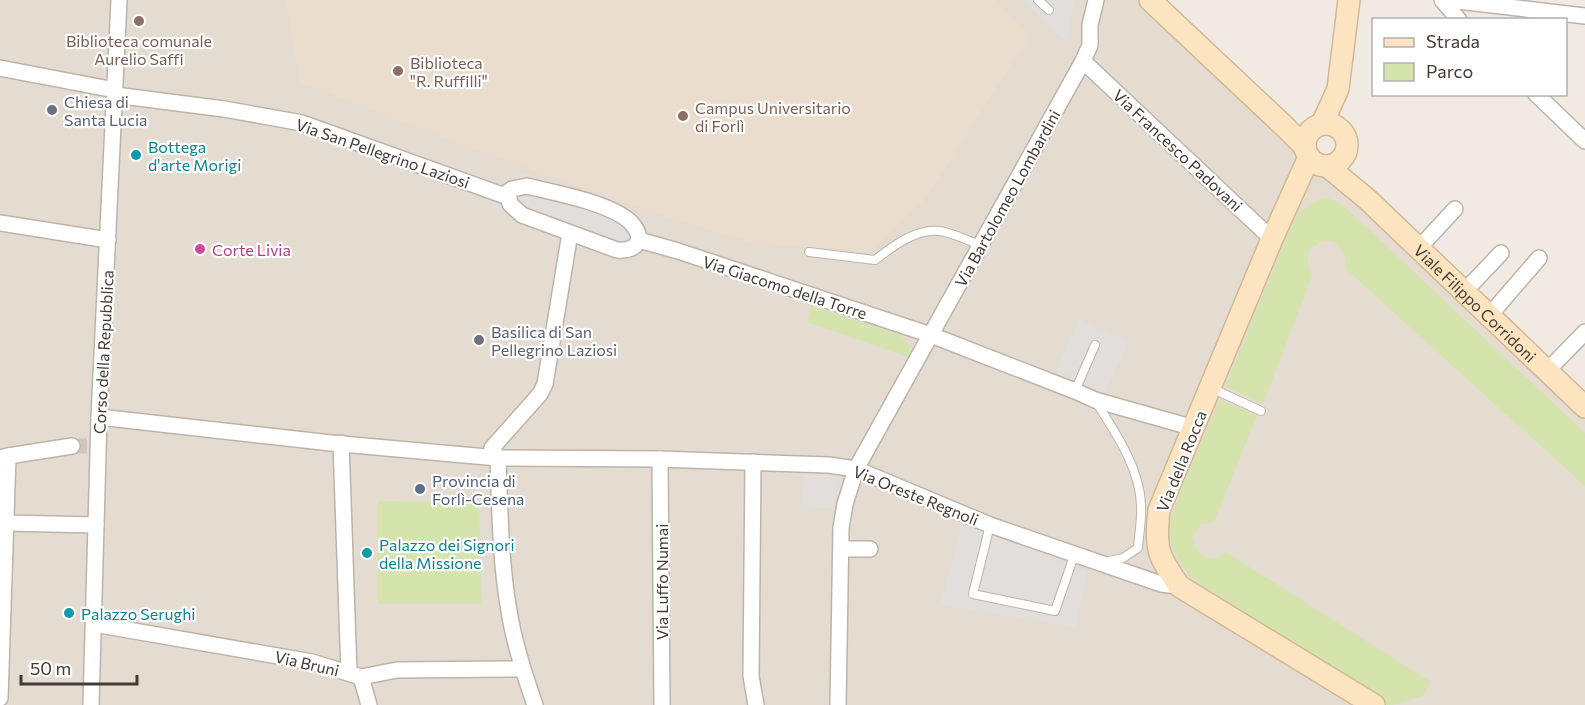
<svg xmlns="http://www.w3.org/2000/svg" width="1585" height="705" viewBox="0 0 1585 705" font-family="Commissioner,sans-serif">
	<rect width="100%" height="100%" fill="#f1eae3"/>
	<!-- residential -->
	<path fill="#e4dbd1" d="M 0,0 L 1139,0 L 1585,420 L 1585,705 L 0,705 Z"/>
	<!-- education -->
	<path fill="#eaddcd" d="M 286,0 L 996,0 L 1030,35 L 926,198 L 871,252 L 757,244 L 667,217 L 476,150 L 299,82 Z"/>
	<!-- green -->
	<g fill="#d4e4ac">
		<path d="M 1325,198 L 1339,202 L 1364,225 L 1585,433 L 1585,486 L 1346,269 L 1345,254 L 1334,241 L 1322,241 L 1309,250 L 1307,260 L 1312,276 L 1263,404 L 1226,386 L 1286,239 L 1299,213 L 1310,204 Z"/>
		<path d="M 811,306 L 898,334 C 908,341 912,347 911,358 L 807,322 Z"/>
		<path d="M 1220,400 L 1257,415 L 1214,522 L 1201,524 L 1192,538 L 1199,554 L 1214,559 L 1226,552 L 1431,682 L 1422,696 L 1392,705 L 1386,705 L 1189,576 C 1181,563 1172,550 1169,534 C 1166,518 1211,421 1220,400 Z"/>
		<path d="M 378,501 L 479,502 L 481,604 L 378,604 Z"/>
	</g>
	<!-- parking -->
	<g fill="#e1dedb">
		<path d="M 1022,0 L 1074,0 L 1067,44 Z"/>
		<path d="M 524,173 L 642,217 L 649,229 L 642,252 L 624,257 L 559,243 L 490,205 L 516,177 Z"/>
		<path d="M 1079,319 L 1129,342 L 1105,393 L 1056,370 Z"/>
		<path d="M 805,472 L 843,473 L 832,508 L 800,509 Z"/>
		<path d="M 962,524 L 1088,571 L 1076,628 L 940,605 Z"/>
	</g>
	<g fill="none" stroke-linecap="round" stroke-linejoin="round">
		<!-- street-tunnel -->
		<path stroke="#cec7c0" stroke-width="15" stroke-dasharray="15 8" stroke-linecap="butt" d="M 72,446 L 90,446"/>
		<defs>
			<g id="lane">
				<path d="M 1038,0 L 1049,10"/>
				<path d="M 809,252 L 875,260 C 893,246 915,229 939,231 C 952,232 968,241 980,245"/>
				<path d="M 1211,388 L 1261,411"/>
				<path d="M 1075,391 L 1095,345"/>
				<path d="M 1096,402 C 1115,432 1140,468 1141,505 C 1142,519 1139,534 1138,548 L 1123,558 L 1106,562"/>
				<path d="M 990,525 L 973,594 L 1055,611 L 1075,553"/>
			</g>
			<g id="street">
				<path d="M 1442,0 L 1459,20"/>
				<path d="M 1449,0 L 1585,16"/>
				<path d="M 1083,61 L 1272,239"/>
				<path d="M 0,68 L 115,90"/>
				<path d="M 1536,94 L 1585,141"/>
				<path d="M 115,95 L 224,109 L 302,123 L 508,197"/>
				<path d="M 527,186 C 555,193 600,201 624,217 C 644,230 645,252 617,250 L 522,215 L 510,204 L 508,192 L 512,189 Z"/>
				<path d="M 0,223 L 108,240"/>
				<path d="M 639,240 L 678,251 L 931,335 L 1075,391 L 1095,400 L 1194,428"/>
				<path d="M 1418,249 L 1455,209"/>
				<path d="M 1464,292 L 1501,253"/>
				<path d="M 1489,316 L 1539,258"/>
				<path d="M 1547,371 L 1585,332"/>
				<path d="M 99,417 L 331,443 L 498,458 L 660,459 L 828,465 L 856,469 L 990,525 L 1161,584 L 1179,586"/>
				<path d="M 341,443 L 349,673"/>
				<path d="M 8,456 L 72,446"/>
				<path d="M 0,458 L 8,456 L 0,698"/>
				<path d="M 660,459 L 662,705"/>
				<path d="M 753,462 L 751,676 L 756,705"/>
				<path d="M 6,523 L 96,525"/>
				<path d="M 842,549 L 870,549"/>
				<path d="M 94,624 L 312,662 L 361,677 L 397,670 L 522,669"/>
				<path d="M 361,677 L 369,705"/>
				<path d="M 91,705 L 99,417 L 119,0"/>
				<path d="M 535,705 C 524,674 514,643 509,611 C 500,560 500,509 498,458 L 492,448 L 540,394 L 545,384 L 570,233"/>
				<path d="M 838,705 L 841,528 L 845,504 L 856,469 L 1083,61 L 1090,45 L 1090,25 L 1096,0"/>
			</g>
			<g id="secondary">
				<path d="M 1150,0 L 1283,125 L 1305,147"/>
				<path d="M 1322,124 L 1338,89 L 1349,0"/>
				<circle cx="1326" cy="145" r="21"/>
				<path d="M 1309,157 L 1272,239 L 1159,510 C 1155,549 1157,554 1179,586 L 1374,705"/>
				<path id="s1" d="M 1327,166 L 1367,199 L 1585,407"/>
			</g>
		</defs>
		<!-- lane casing -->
		<use href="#lane" stroke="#bfb3a9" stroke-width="10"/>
		<!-- street casing -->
		<use href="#street" stroke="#bfb3a9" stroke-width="18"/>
		<!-- secondary casing -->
		<use href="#secondary" stroke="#d3b896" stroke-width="24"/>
		<!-- lane -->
		<use href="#lane" stroke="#fff" stroke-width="8"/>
		<!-- street -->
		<use href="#street" stroke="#fff" stroke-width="15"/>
		<!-- secondary -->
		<use href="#secondary" stroke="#fce4c1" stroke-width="21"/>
	</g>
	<!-- markers -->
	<g fill="#8d6e63" stroke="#fff" stroke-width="2">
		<circle cx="139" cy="21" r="6"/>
		<circle cx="398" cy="71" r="6"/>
		<circle cx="683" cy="116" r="6"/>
	</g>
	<g fill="#6b7280" stroke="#fff" stroke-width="2">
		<circle cx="52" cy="110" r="6"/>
		<circle cx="479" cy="340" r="6"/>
	</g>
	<g fill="#0f9aa8" stroke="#fff" stroke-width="2">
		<circle cx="136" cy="155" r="6"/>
		<circle cx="367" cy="553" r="6"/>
		<circle cx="69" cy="613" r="6"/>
	</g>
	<circle fill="#d1479c" stroke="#fff" stroke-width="2" cx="200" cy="249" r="6"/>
	<circle fill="#5c6f8a" stroke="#fff" stroke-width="2" cx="420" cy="489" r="6"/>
	<g text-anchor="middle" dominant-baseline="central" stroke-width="4.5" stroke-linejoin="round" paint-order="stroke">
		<!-- education labels -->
		<g font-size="16" fill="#785e54" stroke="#fff" text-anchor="start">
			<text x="139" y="40" text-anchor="middle">Biblioteca comunale<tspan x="139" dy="18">Aurelio Saffi</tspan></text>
			<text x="410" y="62">Biblioteca<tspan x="410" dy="18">"R. Ruffilli"</tspan></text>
			<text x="695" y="107">Campus Universitario<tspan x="695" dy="18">di Forlì</tspan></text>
		</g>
		<!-- worship labels -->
		<g font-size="16" fill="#5b616d" stroke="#fff" text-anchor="start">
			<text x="64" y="101">Chiesa di<tspan x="64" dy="18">Santa Lucia</tspan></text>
			<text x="491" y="331">Basilica di San<tspan x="491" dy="18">Pellegrino Laziosi</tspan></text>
		</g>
		<!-- culture labels -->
		<g font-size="16" fill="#0d838f" stroke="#fff" text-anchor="start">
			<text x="148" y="146">Bottega<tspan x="148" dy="18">d'arte Morigi</tspan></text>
			<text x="379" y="544">Palazzo dei Signori<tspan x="379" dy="18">della Missione</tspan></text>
			<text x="81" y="613">Palazzo Serughi</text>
		</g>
		<!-- street labels -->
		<g font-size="16" fill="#423a33" stroke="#fff">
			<text transform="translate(1178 150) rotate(43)">Via Francesco Padovani</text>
			<text transform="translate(383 153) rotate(19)">Via San Pellegrino Laziosi</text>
			<text transform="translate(1007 198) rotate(-61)">Via Bartolomeo Lombardini</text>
			<text transform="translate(785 287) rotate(18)">Via Giacomo della Torre</text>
			<text stroke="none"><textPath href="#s1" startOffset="202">Viale Filippo Corridoni</textPath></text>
			<text transform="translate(103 352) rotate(-87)">Corso della Repubblica</text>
			<text transform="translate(1181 461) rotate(-68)">Via della Rocca</text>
			<text transform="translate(916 495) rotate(22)">Via Oreste Regnoli</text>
			<text transform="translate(661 582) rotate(-90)">Via Luffo Numai</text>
			<text transform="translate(307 663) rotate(13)">Via Bruni</text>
		</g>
		<!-- hotel labels -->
		<g font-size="16" fill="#b23c85" stroke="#fff" text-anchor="start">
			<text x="212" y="249">Corte Livia</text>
		</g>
		<!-- service labels -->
		<g font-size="16" fill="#4e5e75" stroke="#fff" text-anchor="start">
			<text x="432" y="480">Provincia di<tspan x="432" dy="18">Forlì-Cesena</tspan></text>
		</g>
	</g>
	<!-- legend -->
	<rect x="1372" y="18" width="195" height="78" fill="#ffffff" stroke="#b3b0ad" stroke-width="1.5"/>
	<rect x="1384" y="38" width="30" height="9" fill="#fce4c1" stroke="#b3b0ad" stroke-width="1.5"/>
	<text x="1426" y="48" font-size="18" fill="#423a33">Strada</text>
	<rect x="1384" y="63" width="30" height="18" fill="#d4e4ac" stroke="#b3b0ad" stroke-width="1.5"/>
	<text x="1426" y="78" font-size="18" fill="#423a33">Parco</text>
	<!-- scale -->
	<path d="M21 675v9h116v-9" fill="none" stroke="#423a33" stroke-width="3"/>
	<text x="30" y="675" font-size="18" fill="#423a33" stroke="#ffffff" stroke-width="4.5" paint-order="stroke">50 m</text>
</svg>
